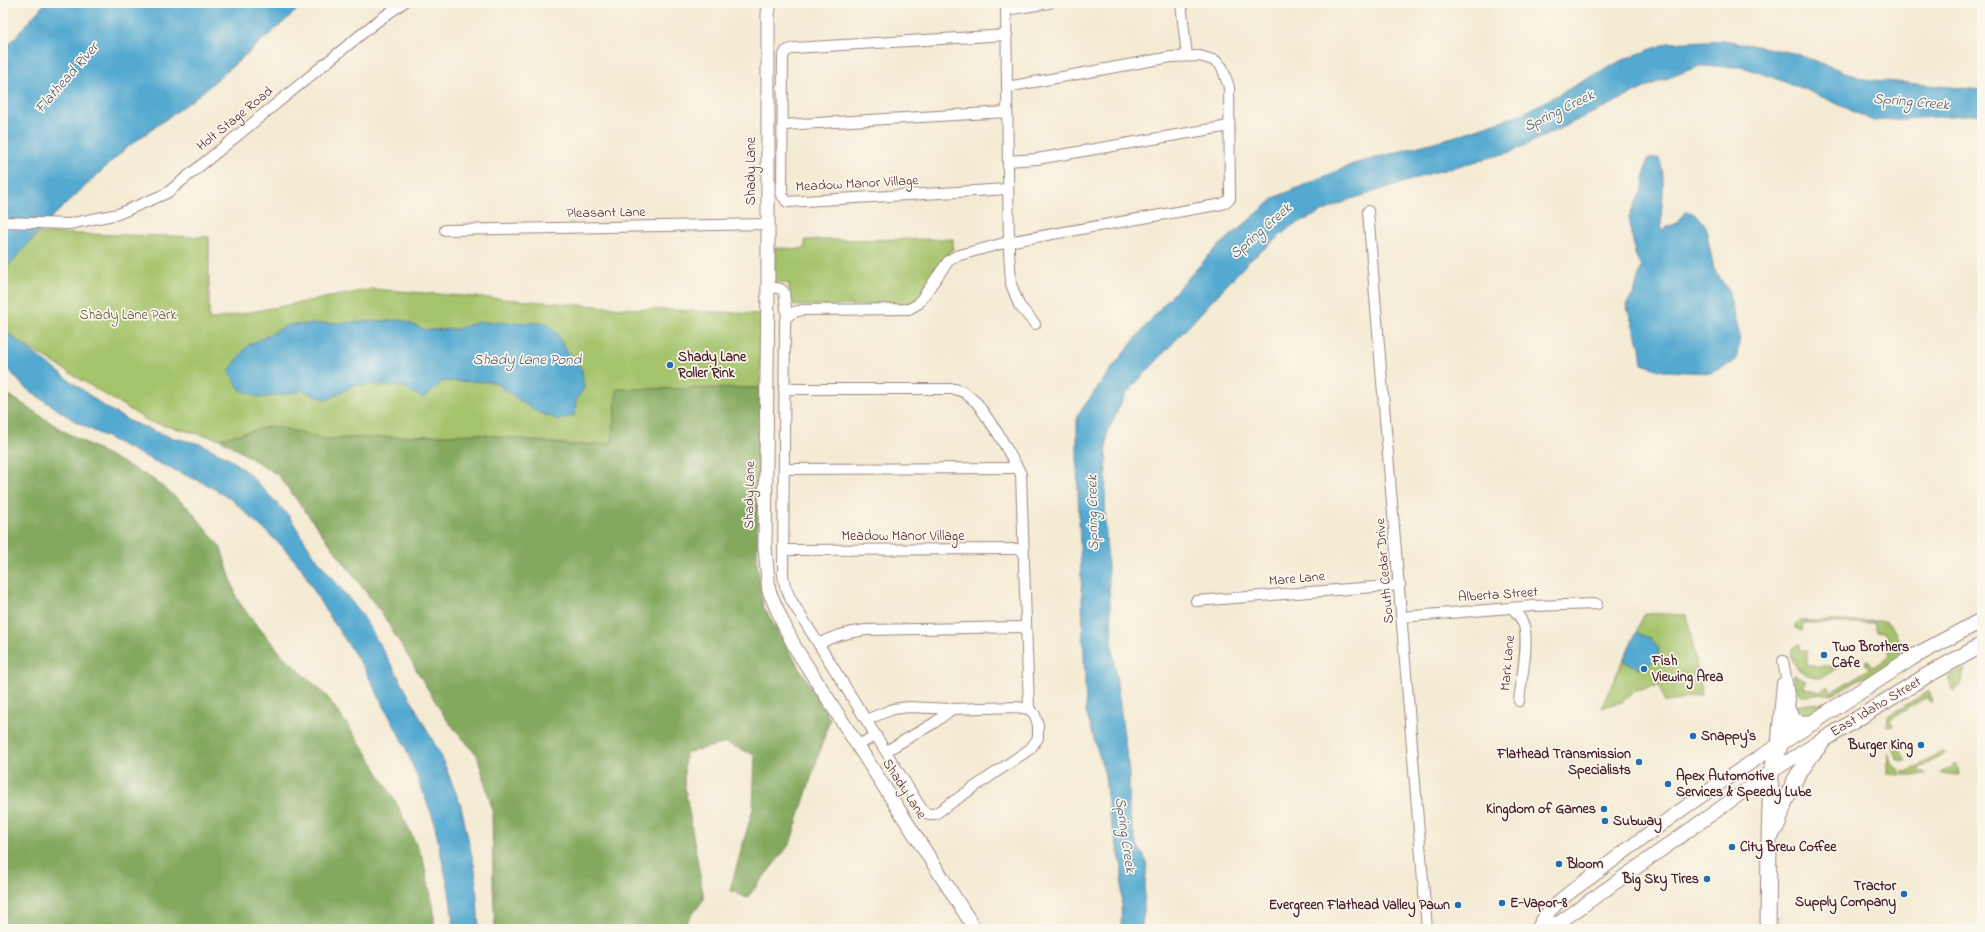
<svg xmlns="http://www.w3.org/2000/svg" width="1985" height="932" viewBox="0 0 1985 932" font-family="'Indie Flower',sans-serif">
	<rect width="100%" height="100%" fill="#fbf7ec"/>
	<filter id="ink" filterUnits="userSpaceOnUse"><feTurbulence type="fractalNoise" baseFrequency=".025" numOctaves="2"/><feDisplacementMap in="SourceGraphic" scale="8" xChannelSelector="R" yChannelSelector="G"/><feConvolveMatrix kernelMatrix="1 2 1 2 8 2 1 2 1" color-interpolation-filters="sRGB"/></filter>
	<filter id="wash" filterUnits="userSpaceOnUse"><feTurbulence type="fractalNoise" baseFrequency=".012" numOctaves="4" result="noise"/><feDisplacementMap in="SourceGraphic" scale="16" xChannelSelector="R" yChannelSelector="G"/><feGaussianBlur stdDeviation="0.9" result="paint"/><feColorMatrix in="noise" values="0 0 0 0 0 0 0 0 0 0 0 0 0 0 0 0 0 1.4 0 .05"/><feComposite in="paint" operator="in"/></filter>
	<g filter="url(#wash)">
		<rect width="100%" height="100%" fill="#f4ebd4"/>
		<!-- green -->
		<g fill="#a4c36a" stroke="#77714a">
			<path d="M 39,233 L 209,237 L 209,320 L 372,289 L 623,308 L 762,314 L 760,388 L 617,389 L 612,443 L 570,445 L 478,434 L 325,439 L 272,426 L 220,439 L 150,422 L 3,332 L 3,267 Z"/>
			<path d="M 953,239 L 953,249 L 943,259 L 915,303 L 902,305 L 795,306 L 790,300 L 789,284 L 774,281 L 775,248 L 805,249 L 805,240 Z"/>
			<path d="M 1645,613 L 1687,615 L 1702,695 L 1665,703 L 1660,685 L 1635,690 L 1624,701 L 1601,708 Z"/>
			<path d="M 1800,621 L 1885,621 L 1892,626 L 1901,645 L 1902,653 L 1898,659 L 1873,675 L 1856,680 L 1836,693 L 1804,696 L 1794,690 L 1793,674 L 1806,681 L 1802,687 L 1820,692 L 1827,686 L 1831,692 L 1869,669 L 1865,662 L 1868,661 L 1873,667 L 1890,656 L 1887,649 L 1894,649 L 1884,632 L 1875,631 L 1875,623 L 1803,623 L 1802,631 L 1795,628 L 1795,624 Z"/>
			<path d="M 1800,644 L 1800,650 L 1807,650 L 1807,666 L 1841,666 L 1821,678 C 1804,676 1789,667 1792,648 Z"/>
			<path d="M 1965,669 L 1959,687 L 1954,691 L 1949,680 L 1949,676 Z"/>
			<path d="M 1929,691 L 1933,701 L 1931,703 L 1927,697 L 1890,719 L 1893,726 L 1887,727 L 1888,716 Z"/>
			<path d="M 1826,702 L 1826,705 L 1808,718 L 1800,718 L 1793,706 Z"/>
			<path d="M 1895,740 L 1906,761 L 1901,761 L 1896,758 L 1892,746 Z"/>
			<path d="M 1943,751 L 1945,754 L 1918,769 L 1926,775 L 1902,775 L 1903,772 L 1910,771 Z"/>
			<path d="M 1888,752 L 1891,763 L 1901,772 L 1900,775 L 1888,774 Z"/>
			<path d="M 1955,763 L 1957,764 L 1959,775 L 1940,773 Z"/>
		</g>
		<!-- forest -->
		<g fill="#83a95e" stroke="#666444">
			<path d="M 760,388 L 757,563 L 763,606 L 830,719 L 790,844 L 747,898 L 730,890 L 753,808 L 755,755 L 726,743 L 685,753 L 684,782 L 704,899 L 686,923 L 673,929 L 495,929 L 493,883 L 492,808 L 477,755 L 446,719 L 383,615 L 278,475 L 220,439 L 272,426 L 325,439 L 478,434 L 570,445 L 612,443 L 617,389 Z"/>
			<path d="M 3,391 L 62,430 L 153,479 L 190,509 L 221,548 L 237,599 L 250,617 L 283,656 L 326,695 L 365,750 L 398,806 L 423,859 L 434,910 L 434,929 L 3,929 Z"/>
		</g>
		<!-- water -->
		<g fill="#53a9d0" stroke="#4e647e">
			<path d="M 45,3 L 304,3 L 285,21 L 199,95 L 125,149 L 49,220 L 3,272 L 3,51 Z"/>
			<path d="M 1723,40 L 1794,53 L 1864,79 L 1982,90 L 1982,114 L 1874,121 L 1807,90 L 1743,67 L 1700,66 L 1655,83 L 1511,152 L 1432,173 L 1349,200 L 1293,225 L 1248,262 L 1125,395 L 1107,433 L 1105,518 L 1113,654 L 1129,773 L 1129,813 L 1136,843 L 1147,862 L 1142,929 L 1121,929 L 1122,866 L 1109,814 L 1105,775 L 1086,712 L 1077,463 L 1077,416 L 1114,365 L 1163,305 L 1213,251 L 1276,197 L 1353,164 L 1456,136 L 1524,113 L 1624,59 L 1668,43 Z"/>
			<path d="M 1659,158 C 1668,181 1660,206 1661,230 L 1676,223 L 1686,211 L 1693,213 L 1705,224 L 1714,269 L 1728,290 L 1740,337 L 1736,361 L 1711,373 L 1663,371 L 1642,364 L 1640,347 L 1626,305 L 1634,293 L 1641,267 L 1635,254 L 1629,217 L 1643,188 L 1647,159 Z"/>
			<path d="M 402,320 L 426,330 L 457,329 L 479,322 L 546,323 L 557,333 L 562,344 L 582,370 L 584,388 L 576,400 L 575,415 L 559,420 L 535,411 L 494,382 L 443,381 L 423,398 L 401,386 L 354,385 L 327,400 L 303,391 L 261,398 L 240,390 L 229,371 L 247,346 L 288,325 Z"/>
			<path d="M 3,327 L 14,338 L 105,407 L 131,422 L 170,437 L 201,444 L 227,457 L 249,474 L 289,516 L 313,554 L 363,616 L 403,685 L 441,756 L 461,806 L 475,870 L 479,929 L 454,929 L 449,891 L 433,818 L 405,746 L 364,668 L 322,605 L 302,569 L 282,546 L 232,500 L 206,484 L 160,464 L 76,422 L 24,387 L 3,363 Z"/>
			<path d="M 1636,632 L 1651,639 L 1659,649 C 1658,661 1649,665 1638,668 L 1623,661 Z"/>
		</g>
	</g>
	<g filter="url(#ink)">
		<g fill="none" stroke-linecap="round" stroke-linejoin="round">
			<defs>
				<g id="minor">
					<path d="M 1006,3 L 1009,251 L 1011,284 L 1019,305 L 1035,324"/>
					<path d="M 1181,3 L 1187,56"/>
					<path d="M 1006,10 L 1049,3"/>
					<path d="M 1007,35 L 794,48 L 786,51 L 783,57 L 782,195 L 787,202 L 1008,189"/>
					<path d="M 783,125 L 1007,112"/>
					<path d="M 1008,161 L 1037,159 L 1229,126"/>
					<path d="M 1368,211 L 1427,929"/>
					<path d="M 3,222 L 69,224 L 118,214 L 167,193 L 375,23 L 403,3"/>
					<path d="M 445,230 L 767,224"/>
					<path d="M 768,286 L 781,289 L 784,292 L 787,316"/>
					<path d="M 784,389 L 955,389 L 964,392 L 977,403 L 999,435 L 1021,474 L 1029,709"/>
					<path d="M 784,469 L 1018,468"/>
					<path d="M 783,550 L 1023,549"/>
					<path d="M 1196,601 L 1400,585"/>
					<path d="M 1512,608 C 1517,613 1522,619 1524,626 C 1529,643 1521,682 1519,701"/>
					<path d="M 1402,617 L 1533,606 L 1597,604"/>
					<path d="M 819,644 C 834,635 849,632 866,630 L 1026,627"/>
					<path d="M 866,720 L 893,709 L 909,707 L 952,709 L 1016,707 L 1029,709 L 1035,715 L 1038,725 L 1038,738 L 1030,749 L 935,814 L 929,814 L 923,811 L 791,600 L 785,586 L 783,575 L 785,321 C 789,312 794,312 803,310 L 909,309 L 918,304 L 949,260 L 956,256 L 1008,242 L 1222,204 L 1230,199 L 1229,87 L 1222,67 L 1216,61 L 1200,56 L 1171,57 L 1007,87"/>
					<path d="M 1781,743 L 1785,733 L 1790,700 L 1783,661"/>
					<path d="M 1781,743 L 1777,738 L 1782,683"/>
					<path d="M 857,746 L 876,735"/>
					<path d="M 886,751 L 934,723 L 952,709"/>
				</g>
				<g id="major">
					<path d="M 770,3 L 768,14 L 768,286 L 765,548 L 769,591 L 783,623 L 796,649 L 975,929"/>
					<path d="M 1538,929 L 1560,922 L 1771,772 L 1820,741"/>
					<path d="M 1538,929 C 1549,903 1577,888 1599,871 C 1657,826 1718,783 1781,743"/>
				</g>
				<g id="highway">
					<path d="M 1788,711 L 1793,720 L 1800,723 L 1813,723"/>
					<path d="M 1772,834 L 1778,824 L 1785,801 L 1796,778 L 1810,757 L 1825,739 L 1926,676 L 1982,645"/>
					<path d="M 1768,929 L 1769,840 L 1771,772 L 1781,743 L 1913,657 L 1982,620"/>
				</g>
			</defs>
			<!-- minor casing -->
			<use href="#minor" stroke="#9f8580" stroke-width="12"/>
			<!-- major casing -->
			<use href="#major" stroke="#9f8580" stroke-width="15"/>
			<!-- highway casing -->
			<use href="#highway" stroke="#9f8580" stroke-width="17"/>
			<!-- minor -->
			<use href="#minor" stroke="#fff" stroke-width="10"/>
			<!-- major -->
			<use href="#major" stroke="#fff" stroke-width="13"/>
			<!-- highway -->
			<use href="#highway" stroke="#fff" stroke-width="15"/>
		</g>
	</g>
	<!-- markers -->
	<g fill="#1f6fb2" stroke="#fbf7ec" stroke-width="1.5">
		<circle cx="670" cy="365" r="4"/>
		<circle cx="1824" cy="655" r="4"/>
		<circle cx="1644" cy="669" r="4"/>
		<circle cx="1693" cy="736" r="4"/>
		<circle cx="1921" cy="745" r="4"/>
		<circle cx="1639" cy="762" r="4"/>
		<circle cx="1668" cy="784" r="4"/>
		<circle cx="1604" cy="809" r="4"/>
		<circle cx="1605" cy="821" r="4"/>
		<circle cx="1732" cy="847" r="4"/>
		<circle cx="1559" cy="864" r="4"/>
		<circle cx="1707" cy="879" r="4"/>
		<circle cx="1904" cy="894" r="4"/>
		<circle cx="1502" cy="903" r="4"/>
		<circle cx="1458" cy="905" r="4"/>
	</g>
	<g text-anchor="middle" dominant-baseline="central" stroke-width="3.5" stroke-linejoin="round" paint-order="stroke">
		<!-- street labels -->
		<g font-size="14" fill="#4a1f2b" stroke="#fbf7ec">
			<text transform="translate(235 119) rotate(-39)">Holt Stage Road</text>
			<text transform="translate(751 171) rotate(-90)">Shady Lane</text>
			<text transform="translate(857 184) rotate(-3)">Meadow Manor Village</text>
			<text transform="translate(606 213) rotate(-1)">Pleasant Lane</text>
			<text transform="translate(750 495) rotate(-89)">Shady Lane</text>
			<text x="903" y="536">Meadow Manor Village</text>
			<text transform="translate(1385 571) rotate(-95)">South Cedar Drive</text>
			<text transform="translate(1297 579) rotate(-5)">Mare Lane</text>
			<text transform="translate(1498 595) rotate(-4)">Alberta Street</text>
			<text transform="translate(1508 663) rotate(-85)">Mark Lane</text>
			<text transform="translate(1876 707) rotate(-31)">East Idaho Street</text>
			<text transform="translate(904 789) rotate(57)">Shady Lane</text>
		</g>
		<!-- park labels -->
		<g font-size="14" fill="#65503e" stroke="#fbf7ec">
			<text x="128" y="315">Shady Lane Park</text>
		</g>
		<!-- poi labels -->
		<g font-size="14" font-weight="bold" fill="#4a1f2b" stroke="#fbf7ec" text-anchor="start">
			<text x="678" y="357">Shady Lane<tspan x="678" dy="16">Roller Rink</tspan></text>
			<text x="1832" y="647">Two Brothers<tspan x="1832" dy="16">Cafe</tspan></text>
			<text x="1652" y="661">Fish<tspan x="1652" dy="16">Viewing Area</tspan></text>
			<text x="1701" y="736">Snappy's</text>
			<text x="1913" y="745" text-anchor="end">Burger King</text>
			<text x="1631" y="754" text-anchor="end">Flathead Transmission<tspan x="1631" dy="16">Specialists</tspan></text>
			<text x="1676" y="776">Apex Automotive<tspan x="1676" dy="16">Services &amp; Speedy Lube</tspan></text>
			<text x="1596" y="809" text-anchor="end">Kingdom of Games</text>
			<text x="1613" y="821">Subway</text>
			<text x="1740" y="847">City Brew Coffee</text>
			<text x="1567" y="864">Bloom</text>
			<text x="1699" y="879" text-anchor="end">Big Sky Tires</text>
			<text x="1896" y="886" text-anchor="end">Tractor<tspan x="1896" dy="16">Supply Company</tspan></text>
			<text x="1510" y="903">E-Vapor-8</text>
			<text x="1450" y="905" text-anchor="end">Evergreen Flathead Valley Pawn</text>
		</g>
		<!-- water labels -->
		<g font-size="15" font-style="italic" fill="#4e566d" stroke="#fbf7ec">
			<text transform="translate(67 78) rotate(-49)">Flathead River</text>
			<text transform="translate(1911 102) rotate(5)">Spring Creek</text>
			<text transform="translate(1559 111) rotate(-26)">Spring Creek</text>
			<text transform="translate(1261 231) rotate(-41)">Spring Creek</text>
			<text x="527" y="360">Shady Lane Pond</text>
			<text transform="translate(1093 513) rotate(-91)">Spring Creek</text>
			<text transform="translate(1125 835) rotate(82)">Spring Creek</text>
		</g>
	</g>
	<!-- margin -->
	<rect width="1985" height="932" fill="none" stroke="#fbf7ec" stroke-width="16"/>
</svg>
